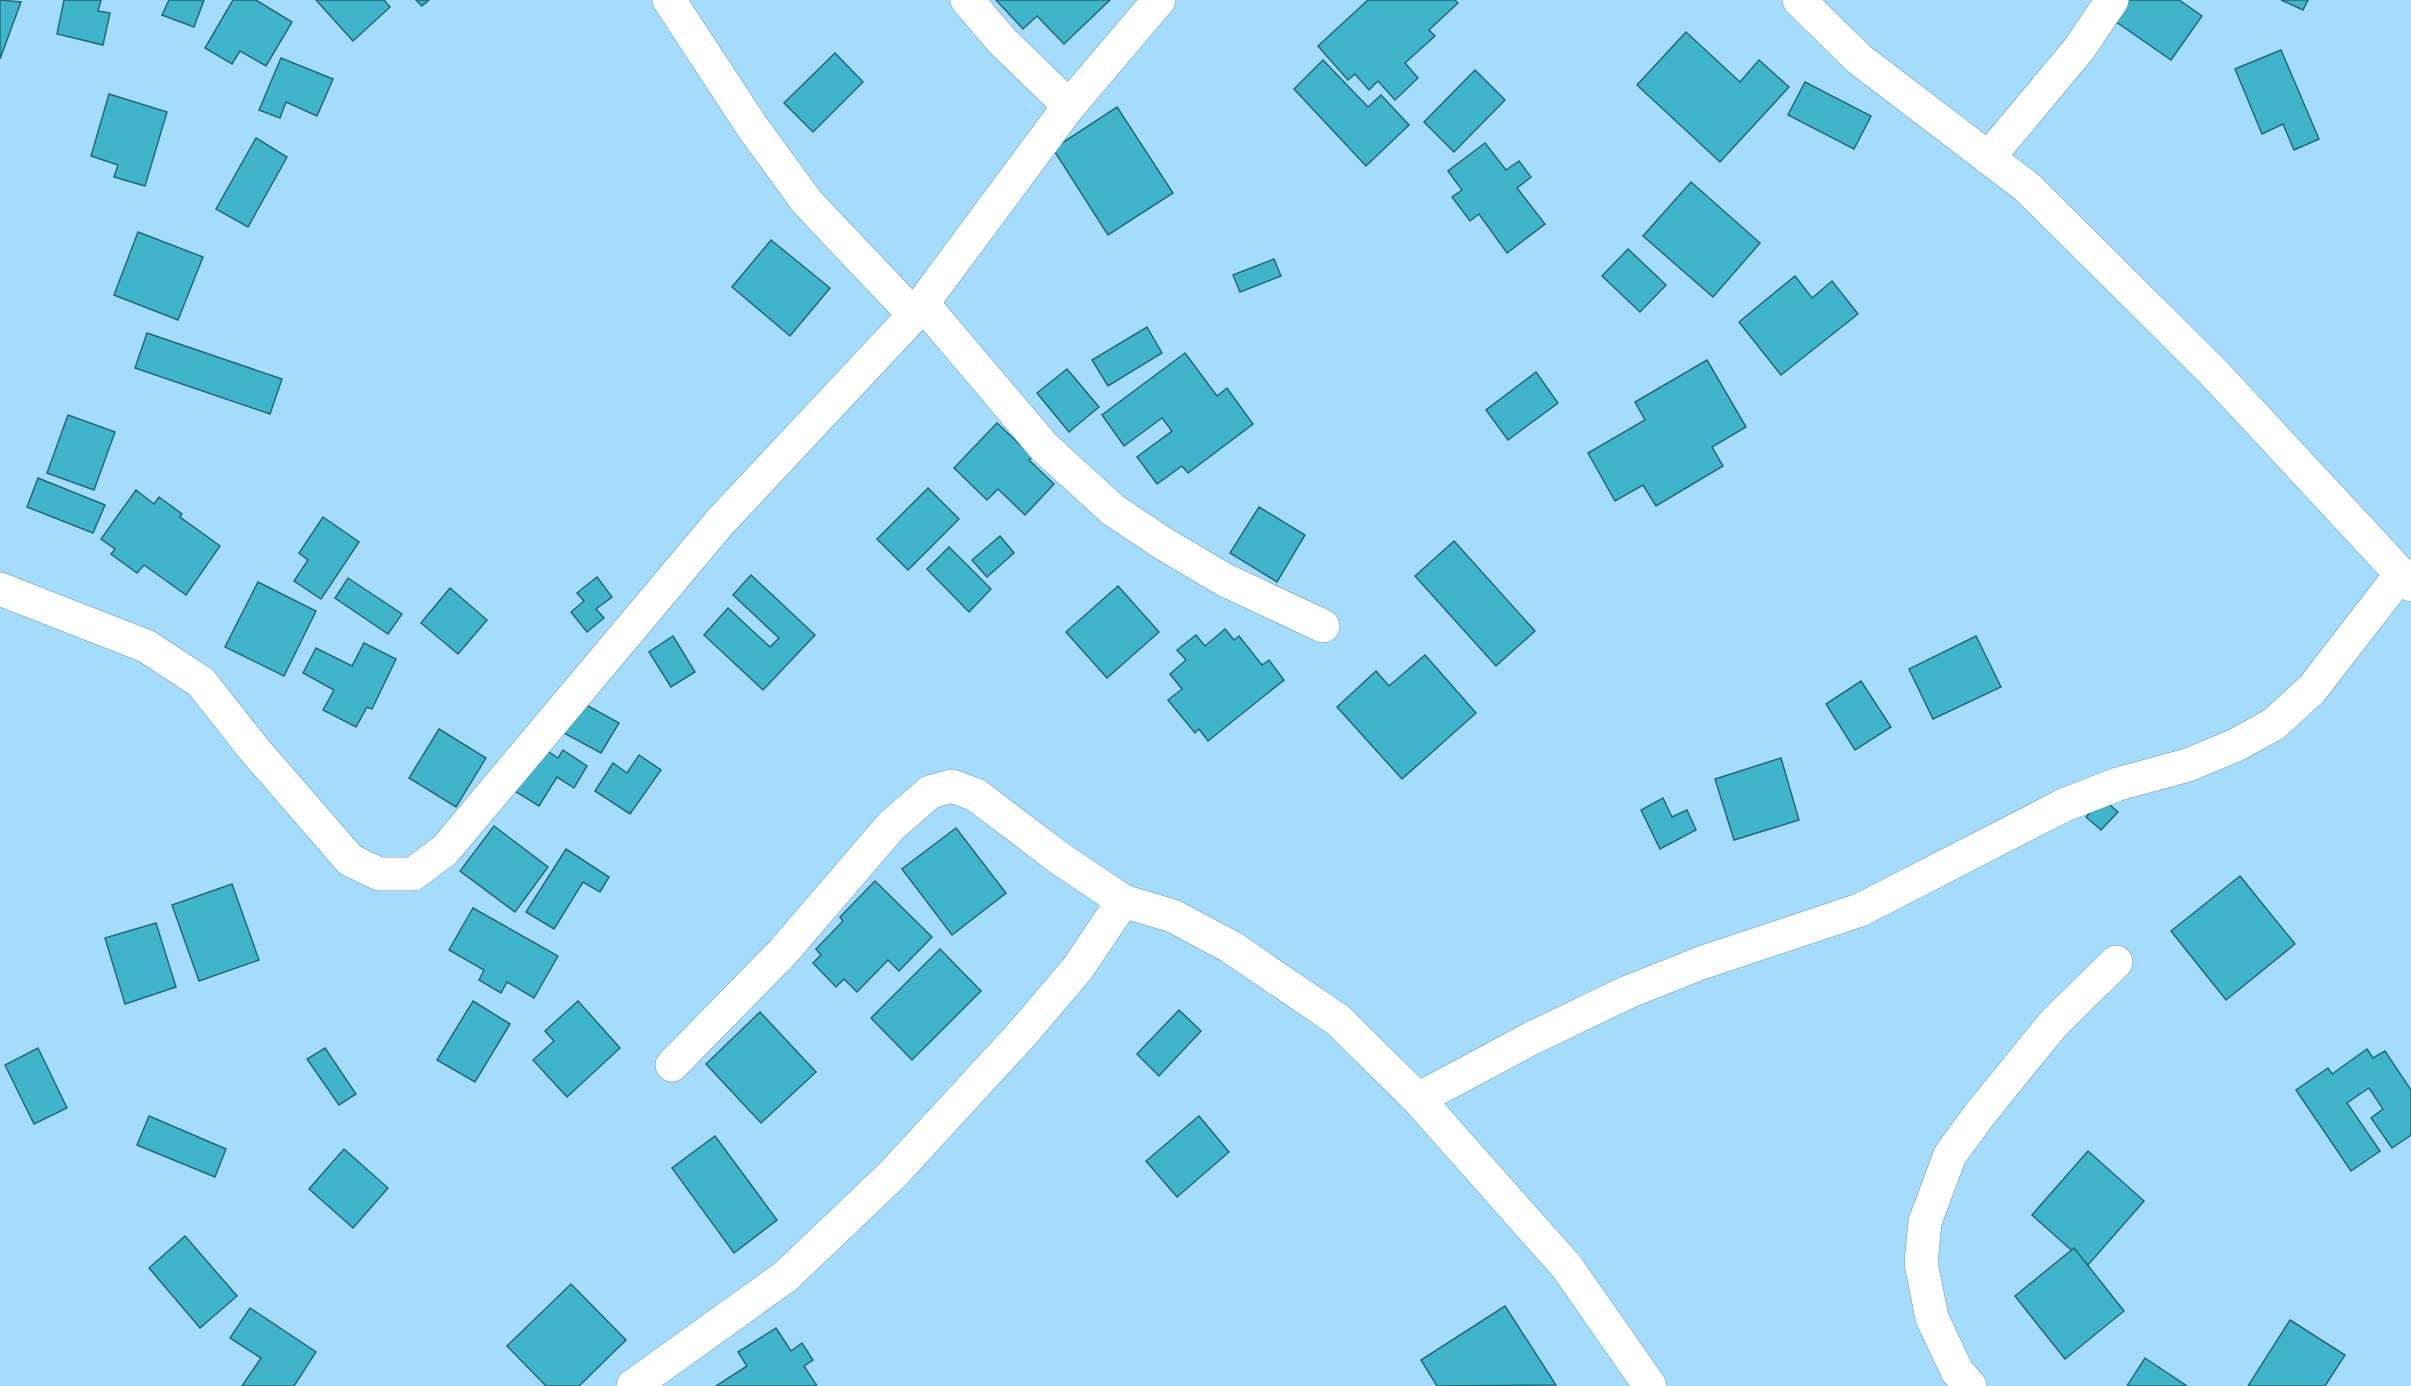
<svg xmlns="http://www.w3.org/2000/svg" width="2411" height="1386" viewBox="0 0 2411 1386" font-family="Cabin,sans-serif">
	<rect width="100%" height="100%" fill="#a6dcfb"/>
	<!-- building -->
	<g fill="#3fb4cb" stroke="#246977" stroke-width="1.5">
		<path d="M 0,0 L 21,2 L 0,59 Z"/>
		<path d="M 64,0 L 101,0 L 98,11 L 110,13 L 103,45 L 57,34 Z"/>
		<path d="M 169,0 L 204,0 L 194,27 L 162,15 Z"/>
		<path d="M 233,0 L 256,0 L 292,22 L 266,66 L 240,51 L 232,64 L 205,48 Z"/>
		<path d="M 316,0 L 384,0 L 390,7 L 353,41 Z"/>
		<path d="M 416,0 L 429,0 L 422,6 Z"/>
		<path d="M 996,0 L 1110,0 L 1064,44 L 1037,16 L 1023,29 Z"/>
		<path d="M 1368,0 L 1455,0 L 1458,3 L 1429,30 L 1435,36 L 1405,63 L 1418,78 L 1395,100 L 1378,81 L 1369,90 L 1355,74 L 1348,80 L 1318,46 Z"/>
		<path d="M 2125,0 L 2179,0 L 2202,16 L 2171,60 L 2112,19 Z"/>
		<path d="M 2281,0 L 2308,0 L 2303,10 Z"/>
		<path d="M 1686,32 L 1740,82 L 1759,60 L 1789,87 L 1720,162 L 1637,85 Z"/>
		<path d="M 2281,50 L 2319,139 L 2294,150 L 2283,124 L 2262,134 L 2235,69 Z"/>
		<path d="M 835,53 L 863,82 L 813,132 L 784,103 Z"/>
		<path d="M 281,58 L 333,79 L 317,116 L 286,102 L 280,118 L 259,110 Z"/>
		<path d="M 1323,60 L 1368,107 L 1381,95 L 1409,125 L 1366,166 L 1294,89 Z"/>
		<path d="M 1475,70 L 1505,100 L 1454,152 L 1424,122 Z"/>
		<path d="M 1805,82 L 1871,116 L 1854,149 L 1788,115 Z"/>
		<path d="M 109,94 L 167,112 L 145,186 L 114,177 L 118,165 L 91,156 Z"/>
		<path d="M 1117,107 L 1173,193 L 1108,235 L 1053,149 Z"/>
		<path d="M 256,138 L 287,157 L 248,227 L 216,209 Z"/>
		<path d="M 1485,143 L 1506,170 L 1519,161 L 1531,177 L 1517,188 L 1545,224 L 1507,253 L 1479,214 L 1470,221 L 1452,197 L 1462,190 L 1448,171 Z"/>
		<path d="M 1691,182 L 1760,243 L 1713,297 L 1643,236 Z"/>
		<path d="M 138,232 L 203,257 L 178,320 L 114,295 Z"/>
		<path d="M 771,240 L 830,288 L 790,336 L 732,287 Z"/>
		<path d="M 1628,249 L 1666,285 L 1640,312 L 1602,276 Z"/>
		<path d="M 1274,259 L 1281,276 L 1240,292 L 1233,275 Z"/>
		<path d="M 1795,276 L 1812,298 L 1832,281 L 1858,314 L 1781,375 L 1739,322 Z"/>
		<path d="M 1147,327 L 1162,353 L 1108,386 L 1092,360 Z"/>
		<path d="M 147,333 L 282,379 L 270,414 L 135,368 Z"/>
		<path d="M 1185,353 L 1217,396 L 1227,388 L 1253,424 L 1188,473 L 1182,466 L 1157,484 L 1137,457 L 1172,431 L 1162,418 L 1124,446 L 1102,415 Z"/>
		<path d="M 1707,360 L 1746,427 L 1712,447 L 1723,466 L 1656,506 L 1643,485 L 1615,501 L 1588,453 L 1645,420 L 1635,402 Z"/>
		<path d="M 1067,369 L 1099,407 L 1069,432 L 1037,393 Z"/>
		<path d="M 1536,372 L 1558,403 L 1508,440 L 1486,410 Z"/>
		<path d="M 68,415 L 115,432 L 94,490 L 47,473 Z"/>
		<path d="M 997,423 L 1033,457 L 1029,460 L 1054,484 L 1025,515 L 998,489 L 987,500 L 954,468 Z"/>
		<path d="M 38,478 L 105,505 L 93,533 L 27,507 Z"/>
		<path d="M 928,488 L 959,519 L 908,570 L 877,539 Z"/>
		<path d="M 136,490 L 154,504 L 159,497 L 182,514 L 180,517 L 220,546 L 186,595 L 144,565 L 137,573 L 111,554 L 115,549 L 101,539 Z"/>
		<path d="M 1259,507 L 1305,535 L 1277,582 L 1230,553 Z"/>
		<path d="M 323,517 L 359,542 L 321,599 L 294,581 L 308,560 L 299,553 Z"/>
		<path d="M 1000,536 L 1014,553 L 987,577 L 972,560 Z"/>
		<path d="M 1454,541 L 1535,631 L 1496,666 L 1415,576 Z"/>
		<path d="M 949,547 L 991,589 L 969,612 L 927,569 Z"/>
		<path d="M 751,575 L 815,635 L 763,690 L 704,635 L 728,608 L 770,647 L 779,638 L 733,595 Z"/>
		<path d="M 597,577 L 612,597 L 596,609 L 604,618 L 587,632 L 571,612 L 584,601 L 577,593 Z"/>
		<path d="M 348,578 L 402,614 L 388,634 L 335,598 Z"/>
		<path d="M 258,582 L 316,611 L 284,676 L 225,647 Z"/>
		<path d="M 1118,586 L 1159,632 L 1107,678 L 1066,632 Z"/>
		<path d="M 450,588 L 487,620 L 458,654 L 421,623 Z"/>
		<path d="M 1225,629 L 1234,640 L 1239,636 L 1262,665 L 1269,660 L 1284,680 L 1208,741 L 1199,729 L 1195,733 L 1168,700 L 1182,689 L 1170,674 L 1186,660 L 1177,650 L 1196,635 L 1205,646 Z"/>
		<path d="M 673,636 L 695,672 L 671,687 L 649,652 Z"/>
		<path d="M 1976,636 L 2001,687 L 1933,719 L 1909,669 Z"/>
		<path d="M 364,643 L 396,659 L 372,709 L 367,707 L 356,727 L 323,710 L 334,690 L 303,673 L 316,648 L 352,666 Z"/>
		<path d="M 1425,655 L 1476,713 L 1402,779 L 1337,707 L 1376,671 L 1389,686 Z"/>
		<path d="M 1861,681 L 1891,727 L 1855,750 L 1826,704 Z"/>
		<path d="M 579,701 L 619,723 L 601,753 L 562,732 Z"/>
		<path d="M 439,729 L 486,758 L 456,807 L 409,778 Z"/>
		<path d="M 540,746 L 558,758 L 563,750 L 587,766 L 574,788 L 557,777 L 539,806 L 513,790 Z"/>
		<path d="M 639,755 L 661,770 L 630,814 L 595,791 L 613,763 L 627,773 Z"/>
		<path d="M 1781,758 L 1799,820 L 1734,840 L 1715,779 Z"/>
		<path d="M 1663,798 L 1672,817 L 1687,810 L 1696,830 L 1660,849 L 1641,810 Z"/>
		<path d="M 2103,799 L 2118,812 L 2101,830 L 2086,817 Z"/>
		<path d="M 494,826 L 548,867 L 515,912 L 460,871 Z"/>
		<path d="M 956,828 L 1006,893 L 952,935 L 902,869 Z"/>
		<path d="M 566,849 L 609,877 L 600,892 L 583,882 L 554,929 L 526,912 Z"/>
		<path d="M 2240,876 L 2295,944 L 2226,1000 L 2171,931 Z"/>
		<path d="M 875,881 L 932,937 L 899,971 L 888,960 L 857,992 L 844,979 L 836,987 L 813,963 L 821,955 L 816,949 L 843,921 L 840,917 Z"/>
		<path d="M 232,884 L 259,960 L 199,981 L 172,905 Z"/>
		<path d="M 473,908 L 558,956 L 534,998 L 507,982 L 501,993 L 479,980 L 484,970 L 449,950 Z"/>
		<path d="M 156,923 L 176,987 L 125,1004 L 105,938 Z"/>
		<path d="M 940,949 L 981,991 L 912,1060 L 871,1018 Z"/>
		<path d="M 473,1001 L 510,1024 L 475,1082 L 437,1060 Z"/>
		<path d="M 578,1001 L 620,1048 L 567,1097 L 533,1060 L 554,1041 L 545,1031 Z"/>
		<path d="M 1179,1010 L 1201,1031 L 1159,1076 L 1137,1054 Z"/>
		<path d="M 760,1012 L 816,1072 L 761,1123 L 706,1064 Z"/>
		<path d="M 38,1048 L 67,1108 L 34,1124 L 5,1065 Z"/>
		<path d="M 325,1048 L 356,1094 L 339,1105 L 307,1059 Z"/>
		<path d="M 2367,1049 L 2373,1058 L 2385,1051 L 2411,1090 L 2411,1135 L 2392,1148 L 2371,1118 L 2383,1109 L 2369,1088 L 2347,1103 L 2380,1151 L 2351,1171 L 2296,1090 L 2328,1068 L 2332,1074 Z"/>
		<path d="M 149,1116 L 226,1149 L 215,1177 L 137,1145 Z"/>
		<path d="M 1199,1116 L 1229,1152 L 1177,1197 L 1146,1161 Z"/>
		<path d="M 715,1136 L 777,1220 L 734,1253 L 672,1168 Z"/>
		<path d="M 344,1149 L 388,1188 L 353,1228 L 309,1189 Z"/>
		<path d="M 2088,1151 L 2144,1201 L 2088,1265 L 2032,1215 Z"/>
		<path d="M 185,1236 L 237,1296 L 200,1328 L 149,1268 Z"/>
		<path d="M 2074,1248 L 2124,1311 L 2065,1359 L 2015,1296 Z"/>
		<path d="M 571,1284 L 626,1340 L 579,1386 L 546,1386 L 507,1346 Z"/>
		<path d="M 1505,1306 L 1556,1385 L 1437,1386 L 1421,1360 Z"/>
		<path d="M 250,1308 L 316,1352 L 294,1386 L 242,1386 L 261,1358 L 230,1338 Z"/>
		<path d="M 2290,1320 L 2345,1355 L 2325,1386 L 2248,1386 Z"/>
		<path d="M 776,1328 L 791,1351 L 802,1343 L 813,1360 L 804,1366 L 817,1386 L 716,1386 L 747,1366 L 738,1352 Z"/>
		<path d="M 2145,1358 L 2187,1386 L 2127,1386 Z"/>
	</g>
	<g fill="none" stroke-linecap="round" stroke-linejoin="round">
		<defs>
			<g id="minor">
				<path d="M 669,0 L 753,128 L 807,202 L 914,315"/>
				<path d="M 967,0 L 1003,42 L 1069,106"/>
				<path d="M 1799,0 L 1859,59 L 2028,188 L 2215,374 L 2411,585"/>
				<path d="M 1988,158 L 2079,49 L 2112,0"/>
				<path d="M 923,304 L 1044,447 L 1113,510 L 1164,544 L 1225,580 L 1323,626"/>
				<path d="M 0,589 L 146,646 L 201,682 L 253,748 L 350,860 L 379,874 L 413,874 L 445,850 L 720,522 L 914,315 L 1069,106 L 1159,0"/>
				<path d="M 672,1065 L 782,953 L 891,826 L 930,792 L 952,786 L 976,795 L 1059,858 L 1123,901 L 1173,916 L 1231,947 L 1338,1020 L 1418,1099 L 1567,1267 L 1650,1386"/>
				<path d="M 1418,1099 L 1532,1038 L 1628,992 L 1701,963 L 1860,910 L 2064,805 L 2118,784 L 2188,765 L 2236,745 L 2274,724 L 2312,689 L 2401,574"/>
				<path d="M 633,1386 L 786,1276 L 893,1174 L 1021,1035 L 1078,968 L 1123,901"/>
				<path d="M 1970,1386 L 1957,1371 L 1932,1318 L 1921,1263 L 1925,1222 L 1950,1155 L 1980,1114 L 2053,1024 L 2116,962"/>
			</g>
		</defs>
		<!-- minor casing -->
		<use href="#minor" stroke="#669ab7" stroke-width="34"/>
		<!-- minor -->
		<use href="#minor" stroke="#fff" stroke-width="33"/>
	</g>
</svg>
